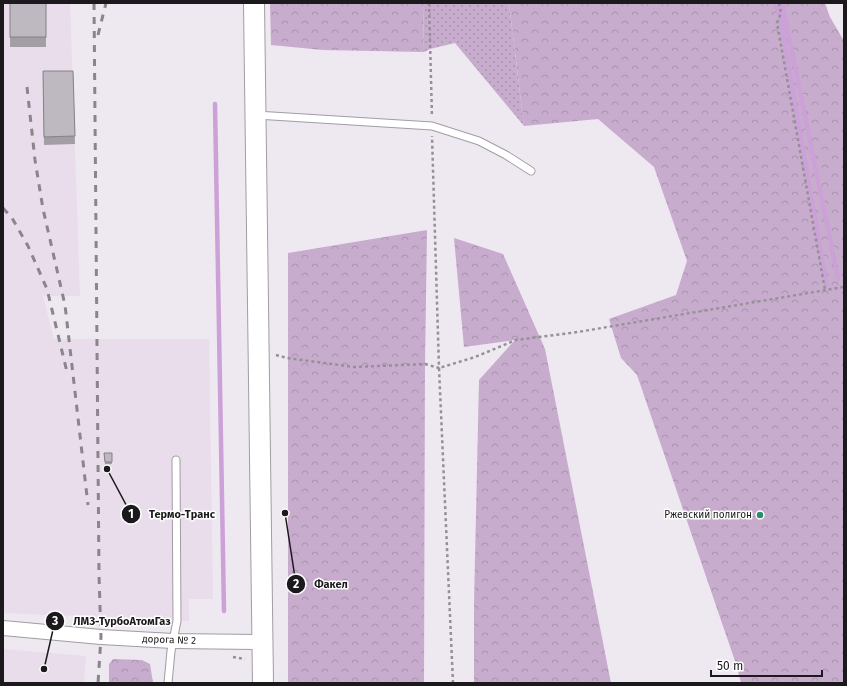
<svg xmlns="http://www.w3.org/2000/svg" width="847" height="686" viewBox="0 0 847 686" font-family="'Fira Sans',sans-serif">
	<defs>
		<pattern id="grass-dots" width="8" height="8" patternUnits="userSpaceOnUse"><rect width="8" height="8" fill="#c7accd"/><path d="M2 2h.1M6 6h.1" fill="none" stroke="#aa93af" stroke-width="1.8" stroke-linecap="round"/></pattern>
		<pattern id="forest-crowns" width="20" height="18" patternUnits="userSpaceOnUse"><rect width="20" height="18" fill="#c7accd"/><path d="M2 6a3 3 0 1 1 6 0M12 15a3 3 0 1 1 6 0" fill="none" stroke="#aa93af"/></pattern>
	</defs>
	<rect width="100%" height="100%" fill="#eee8f0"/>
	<!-- built -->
	<g fill="#e9ddeb">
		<path d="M 3,3 L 70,3 L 80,296 L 43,296 L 54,339 L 209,339 L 213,599 L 189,599 L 189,621 L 3,613 Z"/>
		<path d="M 3,649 L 86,656 L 84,683 L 3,683 Z"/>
	</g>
	<!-- grass -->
	<path fill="url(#grass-dots)" d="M 423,3 L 509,3 L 524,126 L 455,43 L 430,49 L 424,52 Z"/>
	<!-- forest -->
	<g fill="url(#forest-crowns)">
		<path d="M 270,3 L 423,3 L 424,52 L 323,50 L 271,45 Z"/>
		<path d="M 509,3 L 825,3 L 830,17 L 844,41 L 844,683 L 741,683 L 736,664 L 637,375 L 621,358 L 609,319 L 676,295 L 687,261 L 654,167 L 598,119 L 524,126 Z"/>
		<path d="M 427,230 L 425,364 L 424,683 L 288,683 L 288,253 Z"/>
		<path d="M 454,238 L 503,254 L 545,349 L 611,683 L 474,683 L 474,604 L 479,380 L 515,340 L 464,347 Z"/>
		<path d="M 113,659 L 142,660 L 150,664 L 153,683 L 109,683 L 109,664 Z"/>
	</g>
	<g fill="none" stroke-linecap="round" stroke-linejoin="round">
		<!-- stream -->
		<g stroke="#cca1d7" stroke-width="4.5">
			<path d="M 775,3 L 780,16 L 826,283"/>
			<path d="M 782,3 L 838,279"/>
			<path d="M 215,104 L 224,611"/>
		</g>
		<defs>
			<g id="lane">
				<path d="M 256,115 L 432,126 L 479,141 L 506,155 L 531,171"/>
				<path d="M 168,683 L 171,651 L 177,621 L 176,460"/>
			</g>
			<path id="street" d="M 3,628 L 101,637 L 173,641 L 263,642"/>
			<path id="secondary" d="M 254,3 L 263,683"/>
		</defs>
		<!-- lane casing -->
		<use href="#lane" stroke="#a29ca3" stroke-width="9"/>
		<!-- street casing -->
		<use href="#street" stroke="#a29ca3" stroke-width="16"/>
		<!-- secondary casing -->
		<use href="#secondary" stroke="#a29ca3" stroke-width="22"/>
		<!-- path -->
		<g stroke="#959096" stroke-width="2.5" stroke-dasharray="3 3" stroke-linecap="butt">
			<path d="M 429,3 L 432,117"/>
			<path d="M 779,3 L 781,13 L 777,23 L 825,290"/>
			<path d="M 276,355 L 287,358 L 354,367 L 425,364 L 439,368 L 432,136"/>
			<path d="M 233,657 L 245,659"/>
			<path d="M 453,683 L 439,368 L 475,357 L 516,340 L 578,332 L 844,287"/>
		</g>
		<!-- lane -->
		<use href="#lane" stroke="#fff" stroke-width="7"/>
		<!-- street -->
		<use href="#street" stroke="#fff" stroke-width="14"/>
		<!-- secondary -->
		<use href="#secondary" stroke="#fff" stroke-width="20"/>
		<!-- rail -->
		<g stroke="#89858b" stroke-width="3" stroke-dasharray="7 7" stroke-linecap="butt">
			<path d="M 94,3 L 99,575 L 101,637 L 98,683"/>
			<path d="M 98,35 L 106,3"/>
			<path d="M 27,87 L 35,160 L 43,209 L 65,305 L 88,505"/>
			<path d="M 3,208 L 12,218 L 28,246 L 47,289 L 67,372"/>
		</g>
	</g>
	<!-- wall -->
	<g fill="#a39ea5">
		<rect x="10" y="3" width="36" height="44"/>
		<path d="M 43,71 L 73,71 L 75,144 L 44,145 Z"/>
		<path d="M 104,453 L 112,453 L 112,464 L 105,465 Z"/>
	</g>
	<!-- building -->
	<g fill="#beb8c0" stroke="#858186">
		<rect x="10" y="3" width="36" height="34"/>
		<path d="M 43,71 L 73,71 L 75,136 L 44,137 Z"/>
		<path d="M 104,453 L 112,453 L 112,462 L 105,462 Z"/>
	</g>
	<!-- markers -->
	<circle fill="#2b8e68" stroke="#fff" stroke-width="1.5" cx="760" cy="515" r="4"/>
	<g text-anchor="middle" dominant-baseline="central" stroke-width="3" stroke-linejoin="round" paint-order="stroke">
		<!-- poi labels -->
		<g font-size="10" fill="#1b191c" stroke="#fff" text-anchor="end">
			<text x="752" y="515">Ржевский полигон</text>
		</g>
		<!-- street labels -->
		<g font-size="10" fill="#1b191c" stroke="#fff">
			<text transform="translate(169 640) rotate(2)">дорога № 2</text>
		</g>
	</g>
	<!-- callouts -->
	<path fill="none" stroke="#1b191c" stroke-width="1.5" d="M107 469L131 514M285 513L296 584M44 669L55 621"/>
	<g fill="#1b191c" stroke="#fff" stroke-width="1.5">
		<circle cx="107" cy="469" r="4"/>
		<circle cx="285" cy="513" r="4"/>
		<circle cx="44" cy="669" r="4"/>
		<circle cx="131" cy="514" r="10"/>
		<circle cx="296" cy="584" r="10"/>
		<circle cx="55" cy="621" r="10"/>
	</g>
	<g font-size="12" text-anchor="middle" font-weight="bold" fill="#fff">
		<text x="131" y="518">1</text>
		<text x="296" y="588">2</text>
		<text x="55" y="625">3</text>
	</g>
	<g font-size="11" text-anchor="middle" font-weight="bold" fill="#1b191c" stroke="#fff" stroke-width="3" stroke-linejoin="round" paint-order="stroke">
		<text x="182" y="518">Термо-Транс</text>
		<text x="331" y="588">Факел</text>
		<text x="122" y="625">ЛМЗ-ТурбоАтомГаз</text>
	</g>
	<!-- border -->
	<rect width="847" height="686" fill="none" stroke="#1b191c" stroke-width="8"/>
	<!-- scale -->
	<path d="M711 670v6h111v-6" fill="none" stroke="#1b191c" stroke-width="2"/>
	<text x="717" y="670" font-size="12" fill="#1b191c" stroke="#ffffff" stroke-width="3" paint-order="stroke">50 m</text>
</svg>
